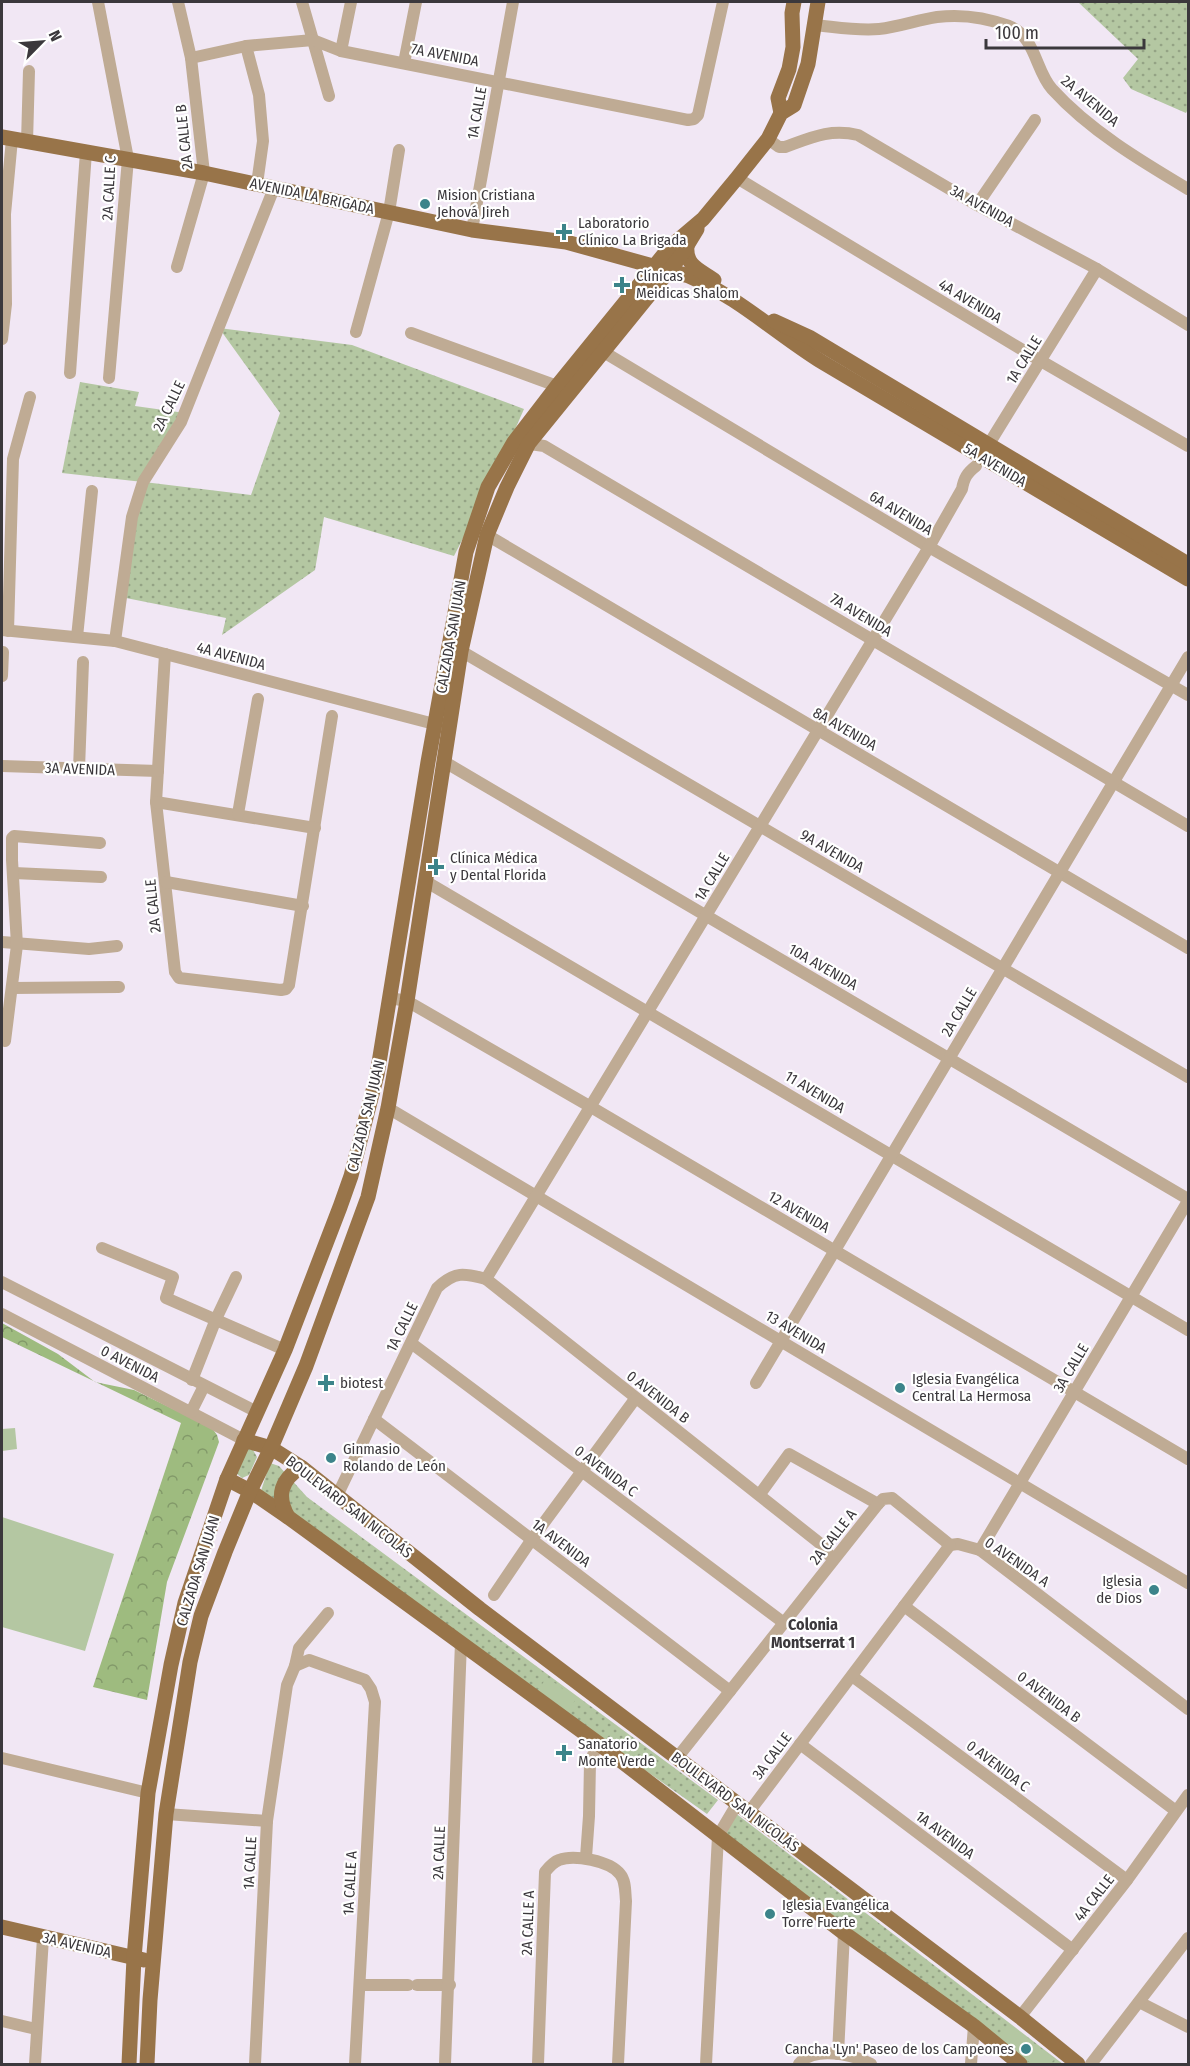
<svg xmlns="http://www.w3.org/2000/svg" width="1190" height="2066" viewBox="0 0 1190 2066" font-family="'Fira Sans Condensed',sans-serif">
	<defs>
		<pattern id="grass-dots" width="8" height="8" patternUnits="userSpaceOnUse" patternTransform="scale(1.5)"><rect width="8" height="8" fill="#b4c7a2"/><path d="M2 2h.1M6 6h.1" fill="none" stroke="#94a385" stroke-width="1.8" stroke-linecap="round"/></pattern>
		<pattern id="forest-crowns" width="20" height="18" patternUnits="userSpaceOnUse" patternTransform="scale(1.5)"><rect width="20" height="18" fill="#9ebb7f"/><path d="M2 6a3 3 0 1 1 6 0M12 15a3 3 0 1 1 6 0" fill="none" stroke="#829969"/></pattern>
	</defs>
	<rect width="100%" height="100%" fill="#f1e7f4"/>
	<!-- grass -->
	<g fill="url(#grass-dots)">
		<path d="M 1078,2 L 1188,2 L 1188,109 L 1186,113 L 1131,89 L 1123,78 L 1138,59 Z"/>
		<path d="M 219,328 L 352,345 L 524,409 L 494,477 L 454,556 L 324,517 L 315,570 L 222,635 L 226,618 L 121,597 L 143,482 L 62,473 L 80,382 L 139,392 L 135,406 L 185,413 L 144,482 L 251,495 L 280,413 Z"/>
		<path d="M 248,1449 L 253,1450 L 257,1457 L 249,1475 L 242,1478 L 236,1473 Z"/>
		<path d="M 270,1463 L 279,1466 L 307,1497 L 718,1800 L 707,1814 L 259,1497 Z"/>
		<path d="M 730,1809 L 1063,2064 L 1028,2064 L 718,1828 Z"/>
	</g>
	<!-- forest -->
	<path fill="url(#forest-crowns)" d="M 2,1323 L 58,1354 L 95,1382 L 134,1390 L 212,1428 L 217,1435 L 219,1442 L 167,1582 L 147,1700 L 93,1687 L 181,1423 L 2,1337 Z"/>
	<!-- pitch -->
	<g fill="#b4c7a2">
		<path d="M 15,1428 L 17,1449 L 2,1451 L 2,1429 Z"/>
		<path d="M 2,1517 L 114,1554 L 85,1651 L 2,1627 Z"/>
		<path d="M 547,1677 L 576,1699 L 567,1712 L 538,1690 Z"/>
		<path d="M 1008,2024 L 1055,2059 L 1050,2064 L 1032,2064 L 997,2039 Z"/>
	</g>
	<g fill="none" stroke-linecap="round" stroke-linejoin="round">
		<!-- minor -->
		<g stroke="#bfab94" stroke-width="12">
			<path d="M 98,2 L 128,159 L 109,378"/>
			<path d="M 302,2 L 329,96"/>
			<path d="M 815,25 C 836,27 857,31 879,29 C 899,27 917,20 937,17 C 961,14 987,18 1009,26 C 1036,37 1035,70 1052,89 C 1089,130 1141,161 1188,189"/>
			<path d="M 246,46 L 259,95 L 263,141 L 257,184"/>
			<path d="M 341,51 L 351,2"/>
			<path d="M 191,58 L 246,46 L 313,40 L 341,51 L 688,120 L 694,119 L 698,115 L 723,2"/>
			<path d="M 404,63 L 416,2"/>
			<path d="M 768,139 L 779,147 L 785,147 C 810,138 830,128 858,135 L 977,205 L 1097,269 L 1188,325"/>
			<path d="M 27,142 L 29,71"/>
			<path d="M 737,178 L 1041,361 L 1188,446"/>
			<path d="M 977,205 L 1035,120"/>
			<path d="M 472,230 L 513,2"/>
			<path d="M 177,267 L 204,173 L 191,58 L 178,2"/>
			<path d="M 356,332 L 389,212 L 399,150"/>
			<path d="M 411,333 L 557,386"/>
			<path d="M 2,339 L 6,304 L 5,214 L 12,139"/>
			<path d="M 602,351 L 929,547 L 1188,695"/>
			<path d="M 70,373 L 86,152"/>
			<path d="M 523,443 L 544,446 L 1188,826"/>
			<path d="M 984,452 L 1097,269"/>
			<path d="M 487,535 L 1188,948"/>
			<path d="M 2,630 L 115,641 L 442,726"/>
			<path d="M 8,631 L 13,459 L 30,397"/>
			<path d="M 77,637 L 92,491"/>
			<path d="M 115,641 L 132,517 L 143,482 L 181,422 L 274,188"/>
			<path d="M 461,651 L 1188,1077"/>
			<path d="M 165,654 L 156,802 L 175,972 L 179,978 L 281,990 L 286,989 L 289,985 L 332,716"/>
			<path d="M 2,676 L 3,652"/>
			<path d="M 443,761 L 1188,1199"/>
			<path d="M 2,766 L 158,771"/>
			<path d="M 79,769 L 83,662"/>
			<path d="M 156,802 L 315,828"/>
			<path d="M 238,814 L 258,699"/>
			<path d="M 14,873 L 101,877"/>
			<path d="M 425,881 L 1188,1330"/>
			<path d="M 166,882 L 303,906"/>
			<path d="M 2,942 L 89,949 L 117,946"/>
			<path d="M 12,988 L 119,987"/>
			<path d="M 390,998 L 407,1001 L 591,1107 L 1188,1459"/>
			<path d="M 5,1041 L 17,945 L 12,860 L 12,838 L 14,836 L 100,843"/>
			<path d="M 388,1108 L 1188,1583"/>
			<path d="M 102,1248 L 173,1277 L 166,1298 L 285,1350"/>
			<path d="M 486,1279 L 929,547 L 962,489 C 964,478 967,473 976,466"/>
			<path d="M 2,1282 L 257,1412"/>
			<path d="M 2,1314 L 244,1440"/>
			<path d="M 411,1343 L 784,1623"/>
			<path d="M 192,1380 L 216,1319 L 236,1277"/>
			<path d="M 756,1383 L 1188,657"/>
			<path d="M 191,1412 L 204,1386"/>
			<path d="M 374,1419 L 730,1691"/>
			<path d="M 760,1494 L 789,1454 L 878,1504 L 883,1499 L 892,1498 L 950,1545 L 958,1544 L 980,1550 L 1188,1709"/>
			<path d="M 337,1496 L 437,1288 C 455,1271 464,1273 486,1279 L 822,1545 L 833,1560"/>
			<path d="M 980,1550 L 1188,1201"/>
			<path d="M 494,1595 L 532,1539 L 635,1399"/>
			<path d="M 904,1606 L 1176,1811"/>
			<path d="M 295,1666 L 309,1660 L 365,1680 L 371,1689 L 375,1702 L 355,2064"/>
			<path d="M 852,1676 L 1127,1880"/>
			<path d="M 800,1744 L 1073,1950"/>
			<path d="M 2,1758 L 148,1793"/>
			<path d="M 677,1758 L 878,1504"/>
			<path d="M 749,1812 L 950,1545"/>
			<path d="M 166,1814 L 267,1821"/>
			<path d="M 586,1857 L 589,1816 L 590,1762 L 598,1743"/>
			<path d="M 360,1985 L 408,1985"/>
			<path d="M 417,1985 L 450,1985"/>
			<path d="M 1139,2002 L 1188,2027"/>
			<path d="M 1020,2017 L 1127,1880 L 1188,1795"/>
			<path d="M 2,2021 L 36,2029"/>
			<path d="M 838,2054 L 844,1933"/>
			<path d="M 35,2064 L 43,1938"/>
			<path d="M 255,2064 L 267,1821 L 287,1685 L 295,1666 L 299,1648 L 328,1613"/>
			<path d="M 445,2064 L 461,1642"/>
			<path d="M 538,2064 L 545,1872 C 549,1867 553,1862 559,1860 C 574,1854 610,1861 620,1874 C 626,1881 625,1892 626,1901 L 618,2064"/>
			<path d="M 706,2064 L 718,1836 L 737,1804"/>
			<path d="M 799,2064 C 813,2046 853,2054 871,2064"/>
			<path d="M 971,2064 L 974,2026"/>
			<path d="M 1091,2064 L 1188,1938"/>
		</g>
		<!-- major -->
		<g stroke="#987449" stroke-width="15">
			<path d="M 781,113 L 778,98 L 789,69 L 793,47 L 792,13 L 794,2"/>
			<path d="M 2,137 L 204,173 L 472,230 L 566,242 L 689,276 C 738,297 777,334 822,362 L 1188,579"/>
			<path d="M 687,246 C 685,266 700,270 714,280"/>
			<path d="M 774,321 L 809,337 L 1188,564"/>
			<path d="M 244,1440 L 271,1448 L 301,1467 L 480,1609 L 1020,2017 L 1078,2064"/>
			<path d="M 227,1479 L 250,1491 L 288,1517 L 598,1743 L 844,1933 L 974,2026 L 1020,2064"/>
			<path d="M 288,1517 C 276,1496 281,1480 301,1467"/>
			<path d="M 2,1927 L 144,1960"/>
			<path d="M 129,2064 L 134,1958 L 148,1793 L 171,1665 L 185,1603 L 227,1479 L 285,1350 L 340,1207 L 351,1176 L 377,1075 L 428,762 L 466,552 L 488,487 L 514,442 L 557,386 L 670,247 L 703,219 L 737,178 L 768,139 L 781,113 L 794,105 L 808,64 L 818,2"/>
			<path d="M 147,2064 L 150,2000 L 166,1814 L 190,1662 L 201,1616 L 225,1552 L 250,1491 L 271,1448 L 306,1366 L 368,1197 L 388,1108 L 407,1001 L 461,651 L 487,535 L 507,487 L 529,443 L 680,257 L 697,229"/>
		</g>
	</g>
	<!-- markers -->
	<g fill="#3c848a" stroke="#fff" stroke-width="2">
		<circle cx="425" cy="204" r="6"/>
		<path d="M561 223h6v6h6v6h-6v6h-6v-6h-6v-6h6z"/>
		<path d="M619 276h6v6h6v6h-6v6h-6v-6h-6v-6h6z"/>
		<path d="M433 858h6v6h6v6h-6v6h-6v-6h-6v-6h6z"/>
		<path d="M323 1374h6v6h6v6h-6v6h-6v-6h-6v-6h6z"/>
		<circle cx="900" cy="1388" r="6"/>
		<circle cx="331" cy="1458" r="6"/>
		<circle cx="1154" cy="1590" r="6"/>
		<path d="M561 1744h6v6h6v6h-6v6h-6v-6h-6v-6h6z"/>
		<circle cx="770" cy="1914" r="6"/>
		<circle cx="1026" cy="2049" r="6"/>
	</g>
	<g text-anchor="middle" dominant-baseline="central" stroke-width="4.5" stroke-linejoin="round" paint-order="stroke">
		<!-- street labels -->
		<g font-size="15" fill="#3b383c" stroke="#fff">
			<text transform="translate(445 55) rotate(11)">7A AVENIDA</text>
			<text transform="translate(1090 101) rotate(40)">2A AVENIDA</text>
			<text transform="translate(477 113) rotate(-80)">1A CALLE</text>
			<text transform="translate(184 137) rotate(-96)">2A CALLE B</text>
			<text transform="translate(109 188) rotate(-87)">2A CALLE C</text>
			<text transform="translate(312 196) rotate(12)">AVENIDA LA BRIGADA</text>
			<text transform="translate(982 206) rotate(29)">3A AVENIDA</text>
			<text transform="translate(970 301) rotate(31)">4A AVENIDA</text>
			<text transform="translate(1024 360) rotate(-58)">1A CALLE</text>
			<text transform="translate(169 406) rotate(-64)">2A CALLE</text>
			<text transform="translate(995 465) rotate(31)">5A AVENIDA</text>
			<text transform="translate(901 513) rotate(31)">6A AVENIDA</text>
			<text transform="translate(861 615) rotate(31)">7A AVENIDA</text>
			<text transform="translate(451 637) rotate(-80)">CALZADA SAN JUAN</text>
			<text transform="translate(231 656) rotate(15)">4A AVENIDA</text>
			<text transform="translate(845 729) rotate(30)">8A AVENIDA</text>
			<text transform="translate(80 769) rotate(2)">3A AVENIDA</text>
			<text transform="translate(832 851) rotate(30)">9A AVENIDA</text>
			<text transform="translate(712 877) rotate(-59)">1A CALLE</text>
			<text transform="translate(153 906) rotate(-96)">2A CALLE</text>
			<text transform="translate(823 967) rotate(30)">10A AVENIDA</text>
			<text transform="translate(959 1012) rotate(-59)">2A CALLE</text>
			<text transform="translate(815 1092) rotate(31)">11 AVENIDA</text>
			<text transform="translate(366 1116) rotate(-76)">CALZADA SAN JUAN</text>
			<text transform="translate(799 1212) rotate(30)">12 AVENIDA</text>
			<text transform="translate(402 1327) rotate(-64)">1A CALLE</text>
			<text transform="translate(796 1332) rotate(31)">13 AVENIDA</text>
			<text transform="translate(130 1364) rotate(27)">0 AVENIDA</text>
			<text transform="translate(1071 1368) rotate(-59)">3A CALLE</text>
			<text transform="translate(658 1397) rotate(38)">0 AVENIDA B</text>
			<text transform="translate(606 1471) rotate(37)">0 AVENIDA C</text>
			<text transform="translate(349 1507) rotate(38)">BOULEVARD SAN NICOLÁS</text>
			<text transform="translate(833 1537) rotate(-52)">2A CALLE A</text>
			<text transform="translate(561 1543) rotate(37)">1A AVENIDA</text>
			<text transform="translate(1017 1562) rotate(35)">0 AVENIDA A</text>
			<text transform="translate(198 1571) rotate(-73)">CALZADA SAN JUAN</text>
			<text transform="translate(1049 1697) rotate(37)">0 AVENIDA B</text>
			<text transform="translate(772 1756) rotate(-53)">3A CALLE</text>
			<text transform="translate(998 1766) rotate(37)">0 AVENIDA C</text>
			<text transform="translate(735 1802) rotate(37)">BOULEVARD SAN NICOLÁS</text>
			<text transform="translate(945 1835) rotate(37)">1A AVENIDA</text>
			<text transform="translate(439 1853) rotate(-88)">2A CALLE</text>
			<text transform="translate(250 1863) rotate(-87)">1A CALLE</text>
			<text transform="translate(350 1883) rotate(-87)">1A CALLE A</text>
			<text transform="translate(1094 1898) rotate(-52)">4A CALLE</text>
			<text transform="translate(528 1923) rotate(-88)">2A CALLE A</text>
			<text transform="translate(77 1945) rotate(13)">3A AVENIDA</text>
		</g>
		<!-- poi labels -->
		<g font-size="15" fill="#3b383c" stroke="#fff" text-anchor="start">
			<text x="437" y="195">Mision Cristiana<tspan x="437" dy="17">Jehová Jireh</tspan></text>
			<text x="578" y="223">Laboratorio<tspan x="578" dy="17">Clínico La Brigada</tspan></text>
			<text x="636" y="276">Clínicas<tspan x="636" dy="17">Meidicas Shalom</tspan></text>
			<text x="450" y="858">Clínica Médica<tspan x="450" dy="17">y Dental Florida</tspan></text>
			<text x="912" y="1379">Iglesia Evangélica<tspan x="912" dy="17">Central La Hermosa</tspan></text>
			<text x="340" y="1383">biotest</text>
			<text x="343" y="1449">Ginmasio<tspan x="343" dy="17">Rolando de León</tspan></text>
			<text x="1142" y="1581" text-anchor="end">Iglesia<tspan x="1142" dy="17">de Dios</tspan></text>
			<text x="578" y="1744">Sanatorio<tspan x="578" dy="17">Monte Verde</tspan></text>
			<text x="782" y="1905">Iglesia Evangélica<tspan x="782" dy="17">Torre Fuerte</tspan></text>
			<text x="1014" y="2049" text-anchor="end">Cancha 'Lyn' Paseo de los Campeones</text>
		</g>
		<!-- neighbourhood labels -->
		<g font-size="16" font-weight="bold" fill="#3b383c" stroke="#fff">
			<text x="813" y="1624">Colonia<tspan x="813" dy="18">Montserrat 1</tspan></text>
		</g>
	</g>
	<!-- border -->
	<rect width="1190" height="2066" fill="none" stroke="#3b383c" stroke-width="6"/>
	<!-- north arrow -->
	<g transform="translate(42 42) rotate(65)" stroke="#ffffff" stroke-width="4.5" paint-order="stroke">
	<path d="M0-4.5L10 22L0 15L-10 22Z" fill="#3b383c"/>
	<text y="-9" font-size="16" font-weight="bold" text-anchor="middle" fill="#3b383c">N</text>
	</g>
	<!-- scale -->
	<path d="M986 39v9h158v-9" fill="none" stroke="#3b383c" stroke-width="3"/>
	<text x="995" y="39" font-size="18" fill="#3b383c" stroke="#ffffff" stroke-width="4.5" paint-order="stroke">100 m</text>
</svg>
